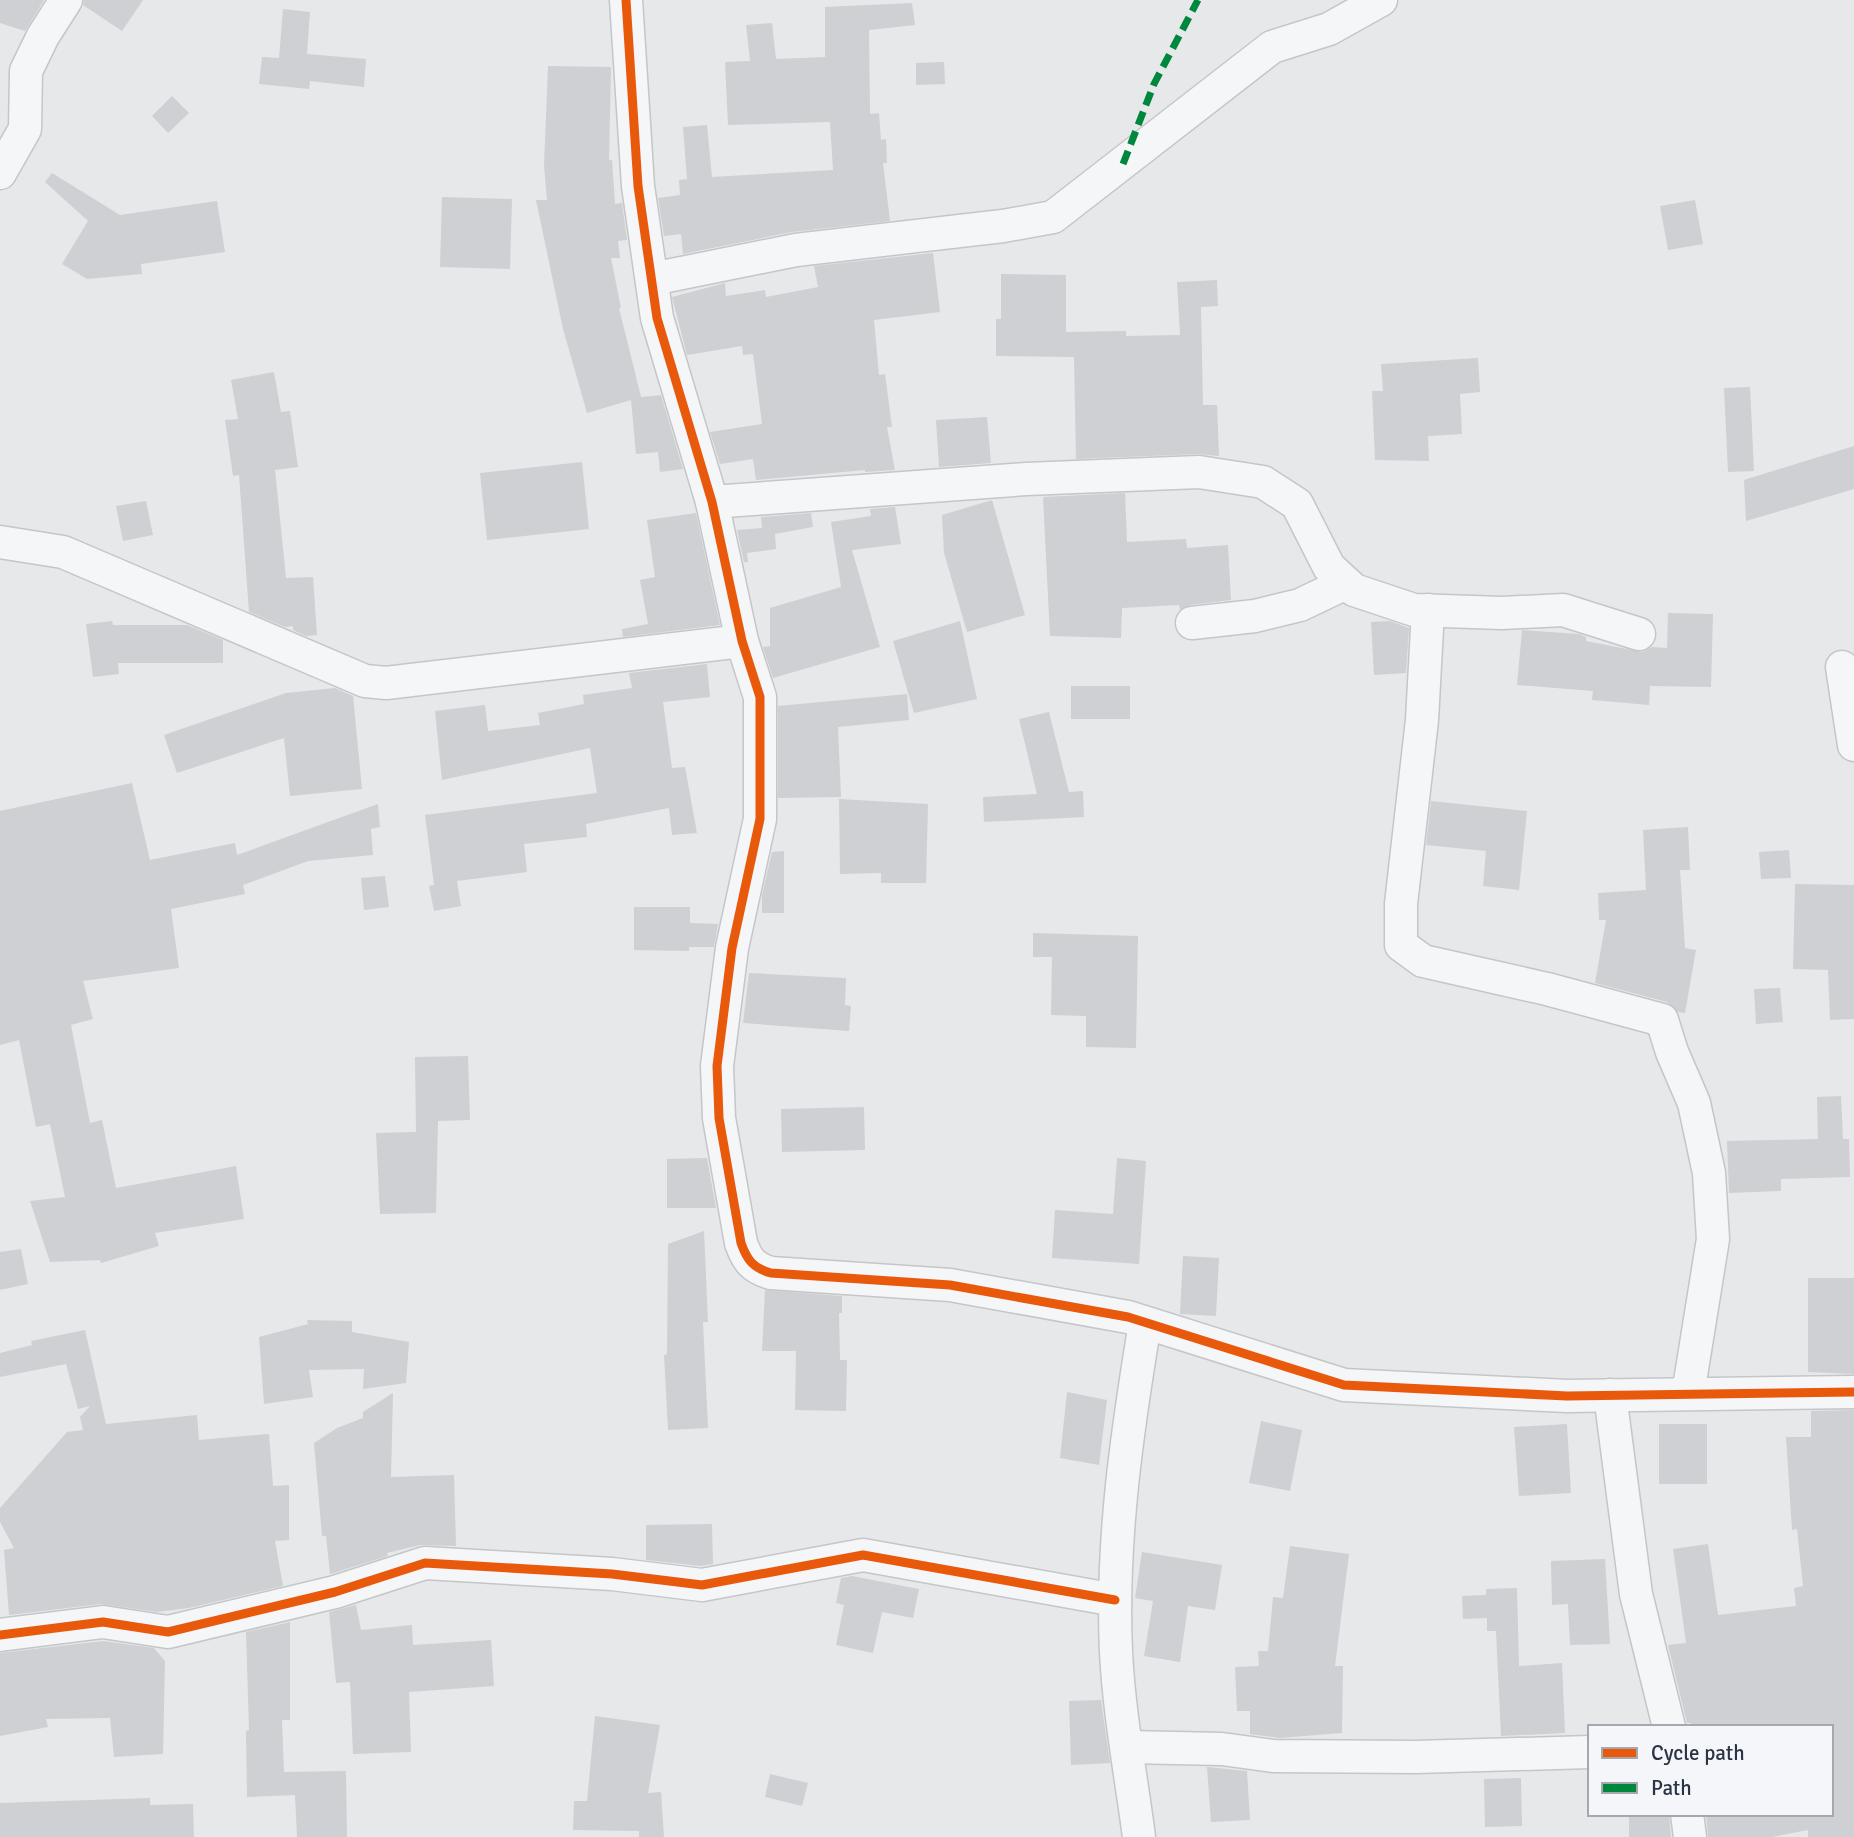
<svg xmlns="http://www.w3.org/2000/svg" width="1854" height="1837" viewBox="0 0 1854 1837" font-family="Signika,sans-serif">
	<rect width="100%" height="100%" fill="#e6e8ea"/>
	<!-- building -->
	<g fill="#ced0d3">
		<path d="M 0,0 L 44,0 L 25,31 L 0,23 Z"/>
		<path d="M 84,0 L 143,0 L 122,31 L 83,5 Z"/>
		<path d="M 912,3 L 915,25 L 869,30 L 870,114 L 879,113 L 881,140 L 886,139 L 887,163 L 883,163 L 890,221 L 792,232 L 683,254 L 681,234 L 664,236 L 658,198 L 680,195 L 679,180 L 687,179 L 683,127 L 707,125 L 712,177 L 833,170 L 830,122 L 728,125 L 725,62 L 750,61 L 746,25 L 772,23 L 776,59 L 825,57 L 825,7 Z"/>
		<path d="M 283,9 L 310,12 L 307,54 L 366,59 L 364,87 L 310,81 L 309,89 L 259,84 L 262,57 L 279,58 Z"/>
		<path d="M 944,62 L 945,84 L 916,85 L 916,63 Z"/>
		<path d="M 548,66 L 611,67 L 609,160 L 612,160 L 615,204 L 622,203 L 627,240 L 618,241 L 620,258 L 611,258 L 621,308 L 619,308 L 641,397 L 661,395 L 683,469 L 660,472 L 658,452 L 636,454 L 631,400 L 587,413 L 563,329 L 536,200 L 547,200 L 544,166 Z"/>
		<path d="M 172,96 L 189,113 L 168,133 L 152,116 Z"/>
		<path d="M 52,173 L 120,215 L 217,201 L 225,252 L 141,264 L 142,274 L 87,279 L 62,264 L 88,221 L 45,182 Z"/>
		<path d="M 442,197 L 512,199 L 510,269 L 440,267 Z"/>
		<path d="M 1695,200 L 1703,244 L 1668,250 L 1660,206 Z"/>
		<path d="M 933,253 L 940,312 L 874,320 L 879,375 L 885,374 L 892,427 L 887,427 L 895,470 L 865,472 L 865,470 L 756,480 L 753,459 L 720,464 L 710,432 L 762,424 L 753,354 L 743,355 L 742,346 L 687,355 L 672,297 L 725,283 L 726,296 L 765,290 L 766,297 L 818,287 L 814,266 Z"/>
		<path d="M 1001,274 L 1066,275 L 1066,332 L 1126,331 L 1126,336 L 1180,335 L 1177,282 L 1217,280 L 1218,306 L 1201,307 L 1203,405 L 1217,405 L 1219,456 L 1198,454 L 1076,459 L 1074,357 L 996,356 L 996,319 L 1001,319 Z"/>
		<path d="M 1478,358 L 1480,392 L 1460,394 L 1462,434 L 1428,436 L 1429,461 L 1375,460 L 1372,391 L 1383,391 L 1381,364 Z"/>
		<path d="M 274,372 L 281,412 L 290,411 L 298,467 L 275,470 L 286,578 L 313,577 L 317,635 L 306,636 L 293,630 L 293,626 L 285,627 L 249,612 L 239,475 L 233,476 L 225,420 L 238,419 L 231,380 Z"/>
		<path d="M 1750,387 L 1754,471 L 1728,472 L 1724,388 Z"/>
		<path d="M 987,417 L 991,463 L 939,467 L 936,420 Z"/>
		<path d="M 1854,446 L 1854,489 L 1746,521 L 1744,480 Z"/>
		<path d="M 582,462 L 589,529 L 487,540 L 480,473 Z"/>
		<path d="M 1125,493 L 1127,542 L 1186,539 L 1187,548 L 1228,545 L 1231,600 L 1190,605 L 1180,610 L 1179,605 L 1122,608 L 1121,638 L 1050,636 L 1043,497 Z"/>
		<path d="M 992,500 L 1025,615 L 967,632 L 944,553 L 942,515 Z"/>
		<path d="M 146,501 L 153,535 L 123,541 L 116,506 Z"/>
		<path d="M 895,507 L 901,544 L 852,550 L 880,647 L 773,678 L 763,647 L 770,646 L 770,608 L 841,587 L 831,522 L 871,516 L 870,509 Z"/>
		<path d="M 696,513 L 720,625 L 623,637 L 622,629 L 648,624 L 640,580 L 655,577 L 647,520 Z"/>
		<path d="M 811,513 L 813,527 L 775,534 L 776,549 L 747,553 L 748,562 L 744,562 L 737,530 L 762,528 L 761,517 Z"/>
		<path d="M 1668,613 L 1713,614 L 1711,687 L 1650,686 L 1649,705 L 1592,700 L 1593,691 L 1517,685 L 1522,630 L 1579,634 L 1586,637 L 1586,641 L 1642,652 L 1652,647 L 1667,648 Z"/>
		<path d="M 112,621 L 113,625 L 187,625 L 223,640 L 223,663 L 118,663 L 119,674 L 93,677 L 86,624 Z"/>
		<path d="M 960,621 L 977,699 L 914,713 L 893,641 Z"/>
		<path d="M 1390,621 L 1409,628 L 1406,673 L 1374,675 L 1371,622 Z"/>
		<path d="M 707,664 L 710,697 L 663,702 L 672,768 L 685,767 L 697,833 L 672,835 L 669,808 L 586,824 L 587,837 L 524,844 L 527,872 L 457,881 L 461,906 L 434,911 L 429,886 L 434,885 L 425,815 L 597,793 L 590,748 L 442,780 L 435,711 L 485,705 L 488,731 L 540,725 L 538,713 L 584,704 L 583,695 L 632,688 L 629,673 Z"/>
		<rect x="1071" y="686" width="59" height="33"/>
		<path d="M 335,688 L 353,696 L 362,789 L 290,796 L 284,738 L 177,773 L 164,735 L 286,693 Z"/>
		<path d="M 907,694 L 909,720 L 838,727 L 841,797 L 778,798 L 778,706 Z"/>
		<path d="M 1049,712 L 1069,792 L 1083,791 L 1084,817 L 984,822 L 983,797 L 1037,794 L 1019,719 Z"/>
		<path d="M 132,783 L 150,860 L 235,843 L 237,855 L 378,804 L 380,827 L 371,829 L 373,855 L 308,861 L 243,885 L 245,894 L 171,909 L 179,968 L 83,981 L 93,1019 L 71,1025 L 90,1123 L 102,1120 L 116,1188 L 236,1166 L 244,1219 L 155,1233 L 159,1246 L 101,1263 L 100,1260 L 50,1262 L 30,1201 L 65,1197 L 50,1124 L 36,1127 L 19,1040 L 0,1045 L 0,811 Z"/>
		<path d="M 839,799 L 928,804 L 926,883 L 881,883 L 881,873 L 840,874 Z"/>
		<path d="M 1431,801 L 1527,811 L 1519,890 L 1483,886 L 1486,851 L 1426,845 Z"/>
		<path d="M 1688,827 L 1690,870 L 1680,870 L 1685,948 L 1696,950 L 1685,1013 L 1678,1012 L 1667,1002 L 1595,983 L 1606,920 L 1599,920 L 1598,893 L 1646,890 L 1643,830 Z"/>
		<path d="M 1789,850 L 1791,878 L 1761,879 L 1759,852 Z"/>
		<path d="M 784,851 L 784,913 L 762,913 L 762,895 L 772,852 Z"/>
		<path d="M 385,876 L 389,907 L 364,910 L 361,878 Z"/>
		<path d="M 1795,884 L 1854,885 L 1854,1019 L 1830,1020 L 1828,970 L 1793,969 Z"/>
		<path d="M 634,907 L 690,907 L 690,923 L 718,924 L 714,947 L 689,947 L 689,951 L 634,950 Z"/>
		<path d="M 1033,933 L 1138,936 L 1136,1048 L 1086,1047 L 1086,1016 L 1051,1015 L 1052,957 L 1033,957 Z"/>
		<path d="M 749,973 L 846,978 L 845,1005 L 851,1006 L 849,1031 L 743,1023 Z"/>
		<path d="M 1780,988 L 1783,1022 L 1756,1024 L 1754,989 Z"/>
		<path d="M 468,1056 L 470,1120 L 438,1121 L 436,1213 L 380,1214 L 376,1133 L 416,1132 L 415,1057 Z"/>
		<path d="M 1841,1096 L 1843,1139 L 1849,1139 L 1850,1177 L 1781,1179 L 1781,1191 L 1729,1193 L 1727,1141 L 1818,1139 L 1817,1097 Z"/>
		<path d="M 864,1107 L 865,1150 L 782,1152 L 781,1109 Z"/>
		<path d="M 707,1158 L 716,1208 L 667,1208 L 667,1159 Z"/>
		<path d="M 1117,1158 L 1146,1161 L 1139,1264 L 1052,1258 L 1055,1210 L 1113,1214 Z"/>
		<path d="M 704,1231 L 708,1322 L 703,1322 L 708,1428 L 668,1430 L 664,1355 L 667,1354 L 668,1244 Z"/>
		<path d="M 21,1249 L 28,1284 L 0,1290 L 0,1252 Z"/>
		<path d="M 1183,1256 L 1219,1258 L 1216,1316 L 1180,1314 Z"/>
		<path d="M 1808,1278 L 1854,1278 L 1854,1374 L 1808,1372 Z"/>
		<path d="M 765,1290 L 842,1296 L 842,1313 L 839,1313 L 840,1360 L 847,1360 L 846,1411 L 795,1410 L 796,1351 L 762,1351 Z"/>
		<path d="M 307,1320 L 352,1321 L 352,1332 L 409,1342 L 406,1383 L 363,1389 L 364,1369 L 309,1370 L 313,1397 L 264,1404 L 259,1337 L 308,1324 Z"/>
		<path d="M 85,1330 L 106,1424 L 197,1415 L 199,1440 L 269,1434 L 273,1486 L 289,1485 L 289,1540 L 275,1541 L 283,1586 L 189,1608 L 157,1612 L 101,1604 L 9,1615 L 4,1550 L 14,1548 L 0,1522 L 0,1508 L 67,1432 L 83,1430 L 80,1417 L 90,1406 L 78,1409 L 66,1364 L 0,1377 L 0,1353 L 32,1345 L 31,1341 Z"/>
		<path d="M 1067,1392 L 1107,1400 L 1099,1465 L 1060,1458 Z"/>
		<path d="M 393,1393 L 391,1477 L 454,1475 L 456,1546 L 420,1545 L 387,1553 L 388,1556 L 330,1574 L 326,1536 L 322,1536 L 314,1443 L 337,1428 L 363,1418 L 363,1412 Z"/>
		<path d="M 1854,1410 L 1854,1837 L 1808,1837 L 1808,1830 L 1772,1837 L 1708,1837 L 1706,1814 L 1831,1814 L 1831,1727 L 1691,1727 L 1691,1723 L 1687,1723 L 1668,1645 L 1686,1643 L 1673,1549 L 1708,1544 L 1718,1615 L 1796,1606 L 1794,1588 L 1803,1586 L 1797,1529 L 1792,1530 L 1786,1437 L 1811,1437 L 1811,1411 Z"/>
		<path d="M 1261,1421 L 1302,1430 L 1290,1491 L 1249,1483 Z"/>
		<path d="M 1567,1424 L 1571,1493 L 1519,1496 L 1514,1427 Z"/>
		<rect x="1659" y="1424" width="48" height="60"/>
		<path d="M 712,1524 L 713,1564 L 701,1566 L 646,1560 L 646,1525 Z"/>
		<path d="M 1290,1546 L 1349,1554 L 1335,1666 L 1343,1666 L 1342,1733 L 1279,1738 L 1250,1734 L 1250,1711 L 1237,1711 L 1235,1667 L 1259,1666 L 1258,1651 L 1268,1651 L 1273,1597 L 1283,1598 Z"/>
		<path d="M 1142,1552 L 1222,1565 L 1215,1610 L 1188,1606 L 1180,1662 L 1144,1656 L 1153,1601 L 1135,1598 Z"/>
		<path d="M 1605,1559 L 1610,1644 L 1570,1645 L 1568,1604 L 1552,1605 L 1551,1561 Z"/>
		<path d="M 852,1576 L 919,1589 L 913,1618 L 882,1612 L 873,1653 L 836,1645 L 844,1605 L 836,1603 L 841,1578 Z"/>
		<path d="M 1517,1588 L 1519,1666 L 1562,1663 L 1565,1733 L 1501,1736 L 1496,1631 L 1487,1631 L 1487,1618 L 1463,1619 L 1462,1596 L 1486,1595 L 1486,1589 Z"/>
		<path d="M 356,1605 L 361,1630 L 412,1625 L 413,1645 L 491,1640 L 494,1686 L 409,1692 L 411,1752 L 353,1754 L 350,1682 L 336,1683 L 329,1612 Z"/>
		<path d="M 290,1622 L 290,1720 L 282,1720 L 284,1772 L 346,1771 L 347,1837 L 297,1837 L 295,1795 L 247,1797 L 246,1731 L 249,1730 L 246,1632 Z"/>
		<path d="M 103,1641 L 154,1648 L 165,1661 L 163,1754 L 114,1757 L 110,1718 L 46,1719 L 48,1727 L 0,1736 L 0,1653 Z"/>
		<path d="M 1101,1700 L 1110,1763 L 1071,1765 L 1069,1701 Z"/>
		<path d="M 595,1716 L 660,1725 L 648,1793 L 661,1792 L 664,1837 L 639,1837 L 639,1831 L 573,1830 L 574,1801 L 587,1801 Z"/>
		<path d="M 1207,1767 L 1247,1771 L 1250,1820 L 1211,1822 Z"/>
		<path d="M 770,1774 L 808,1783 L 802,1806 L 765,1797 Z"/>
		<path d="M 1521,1778 L 1522,1826 L 1485,1827 L 1484,1779 Z"/>
		<path d="M 150,1798 L 150,1805 L 193,1804 L 194,1837 L 0,1837 L 0,1803 Z"/>
		<path d="M 1629,1814 L 1669,1814 L 1671,1837 L 1629,1837 Z"/>
	</g>
	<g fill="none" stroke-linecap="round" stroke-linejoin="round">
		<defs>
			<g id="minor">
				<path d="M 626,0 L 638,186 L 657,318 L 712,502 L 742,641 L 760,697 L 760,819 L 732,948 L 717,1066 L 719,1118 L 741,1243 C 747,1260 753,1268 771,1273 L 950,1285 L 1128,1317 L 1344,1385 L 1567,1396 L 1854,1392"/>
				<path d="M 0,173 L 25,129 L 26,71 L 43,36 L 66,0"/>
				<path d="M 652,279 L 796,250 L 1003,226 L 1053,217 L 1272,47 L 1329,29 L 1381,0"/>
				<path d="M 712,502 L 1026,479 L 1199,472 L 1263,482 L 1297,504 L 1329,567 L 1354,590 L 1414,610 L 1502,613 L 1563,610 L 1639,634"/>
				<path d="M 0,542 L 63,552 L 365,681 L 386,683 L 742,641"/>
				<path d="M 1428,610 L 1422,720 L 1401,904 L 1401,945 L 1423,961 L 1547,989 L 1662,1020 L 1672,1052 L 1694,1103 L 1709,1173 L 1713,1239 L 1688,1394"/>
				<path d="M 1192,623 L 1255,616 L 1300,605 L 1346,583"/>
				<path d="M 1842,667 L 1854,745"/>
				<path d="M 1610,1395 L 1636,1594 L 1669,1727"/>
				<path d="M 0,1635 L 103,1622 L 168,1632 L 335,1592 L 425,1563 L 612,1574 L 702,1585 L 863,1555 L 1115,1600"/>
				<path d="M 1128,1747 L 1222,1749 L 1273,1756 L 1416,1757 L 1590,1752"/>
				<path d="M 1687,1814 L 1690,1837"/>
				<path d="M 1139,1837 C 1131,1776 1119,1713 1116,1652 C 1111,1541 1127,1432 1145,1323"/>
			</g>
		</defs>
		<!-- minor casing -->
		<use href="#minor" stroke="#c4c6c8" stroke-width="35"/>
		<!-- minor -->
		<use href="#minor" stroke="#f5f6f7" stroke-width="32"/>
		<!-- quiet -->
		<path stroke="#00873e" stroke-width="7" stroke-dasharray="14 7" stroke-linecap="butt" d="M 1123,164 L 1154,84 L 1198,0"/>
		<defs>
			<g id="cycleway">
				<path d="M 626,0 L 638,186 L 657,318 L 712,502 L 742,641 L 760,697 L 760,819 L 732,948 L 717,1066 L 719,1118 L 741,1243 C 747,1260 753,1268 771,1273 L 950,1285 L 1128,1317 L 1344,1385 L 1567,1396 L 1854,1392"/>
				<path d="M 0,1635 L 103,1622 L 168,1632 L 335,1592 L 425,1563 L 612,1574 L 702,1585 L 863,1555 L 1115,1600"/>
			</g>
		</defs>
		<!-- cycleway casing -->
		<use href="#cycleway" stroke="#f4f6f9" stroke-width="13"/>
		<!-- cycleway -->
		<use href="#cycleway" stroke="#e8590c" stroke-width="9"/>
	</g>
	<!-- legend -->
	<rect x="1588" y="1725" width="245" height="91" fill="#f4f6f9" stroke="#a4a8b1" stroke-width="2"/>
	<rect x="1602" y="1748" width="35" height="10" fill="#e8590c" stroke="#a4a8b1" stroke-width="2"/>
	<text x="1651" y="1760" font-size="21" fill="#2b3445">Cycle path</text>
	<rect x="1602" y="1783" width="35" height="10" fill="#00873e" stroke="#a4a8b1" stroke-width="2"/>
	<text x="1651" y="1795" font-size="21" fill="#2b3445">Path</text>
</svg>
